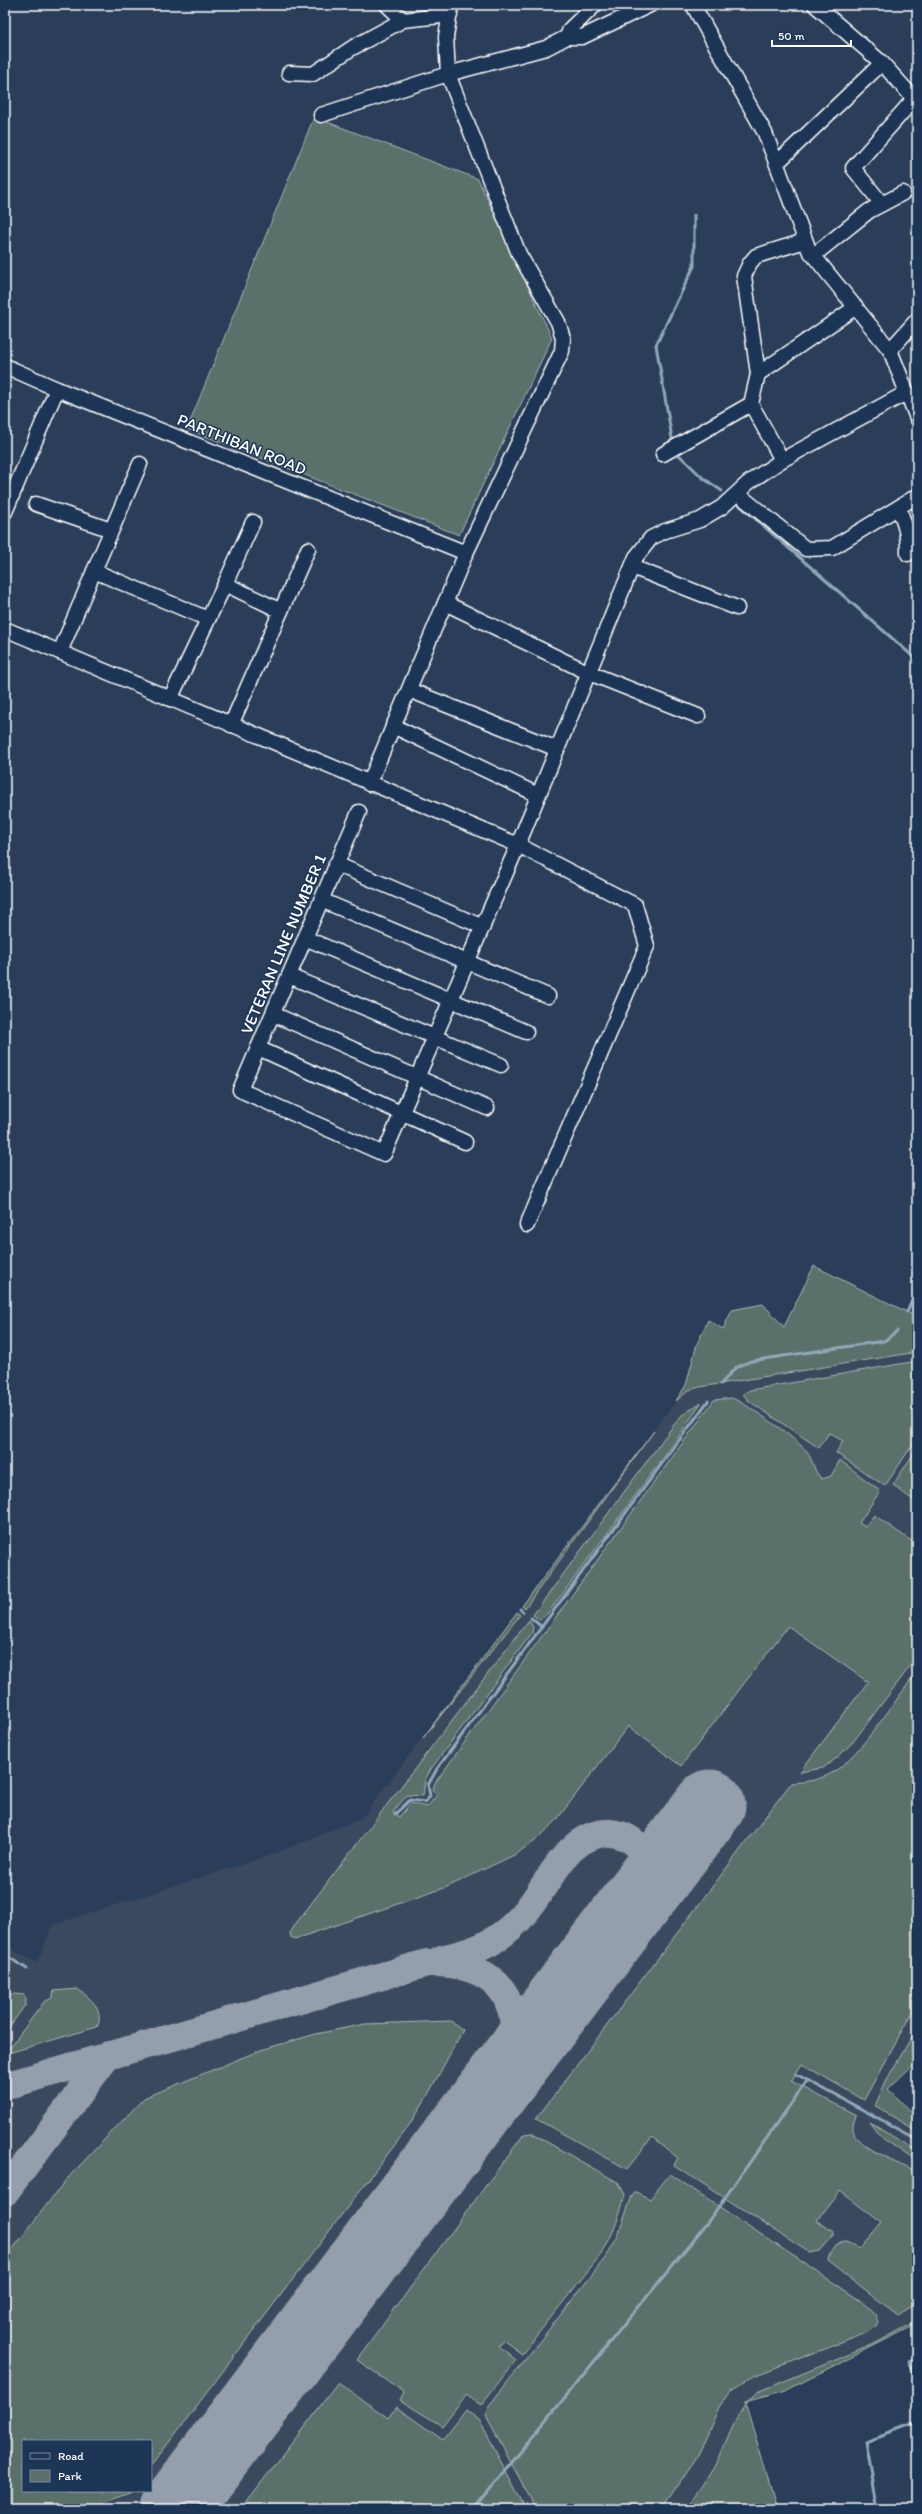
<svg xmlns="http://www.w3.org/2000/svg" width="922" height="2514" viewBox="0 0 922 2514" font-family="Itim,sans-serif">
	<rect width="100%" height="100%" fill="#2a3e5a"/>
	<filter id="ink" filterUnits="userSpaceOnUse"><feTurbulence type="fractalNoise" baseFrequency=".025" numOctaves="2"/><feDisplacementMap in="SourceGraphic" scale="8" xChannelSelector="R" yChannelSelector="G"/><feConvolveMatrix kernelMatrix="1 2 1 2 8 2 1 2 1" color-interpolation-filters="sRGB"/></filter>
	<g filter="url(#ink)">
		<!-- built -->
		<path fill="#3a495e" fill-rule="evenodd" d="M 814,1266 L 917,1317 L 917,2061 L 888,2089 L 917,2117 L 917,2324 L 785,2391 L 745,2402 L 777,2509 L 5,2509 L 5,1946 L 37,1963 L 53,1925 L 274,1854 L 362,1818 L 676,1401 L 686,1385 L 697,1344 L 708,1320 L 723,1329 L 732,1310 L 763,1304 L 784,1327 ZM 23,2441 L 151,2441 L 151,2491 L 23,2491 Z"/>
		<!-- green -->
		<g fill="#5a6f6b" stroke="#acb7b5">
			<path d="M 314,117 L 478,179 L 552,338 L 459,535 L 187,429 Z"/>
			<path d="M 814,1266 L 917,1317 L 917,1352 L 700,1387 L 689,1390 L 676,1401 L 686,1385 L 697,1344 L 708,1320 L 723,1329 L 732,1310 L 763,1304 L 784,1327 Z"/>
			<path d="M 917,1361 L 917,1438 L 885,1486 L 836,1453 L 843,1441 L 829,1433 L 819,1448 L 749,1401 L 743,1394 L 750,1390 Z"/>
			<path d="M 732,1398 C 747,1404 799,1440 807,1452 C 814,1462 813,1471 822,1479 L 831,1476 L 840,1460 L 880,1491 L 859,1523 L 865,1527 L 874,1515 L 917,1545 L 917,1657 L 853,1742 L 838,1757 L 823,1768 L 800,1772 L 868,1682 L 788,1626 L 681,1766 L 628,1726 L 555,1822 L 535,1841 L 514,1855 L 447,1887 L 295,1939 L 291,1937 L 290,1933 L 297,1922 L 529,1620 L 533,1627 L 532,1633 L 431,1769 L 425,1780 L 423,1796 L 407,1795 L 393,1812 L 399,1817 L 411,1803 L 427,1807 L 437,1795 L 432,1791 L 435,1783 L 714,1400 Z"/>
			<path d="M 701,1403 L 672,1446 L 548,1613 L 540,1620 L 533,1615 L 670,1430 L 682,1415 Z"/>
			<path d="M 654,1431 L 525,1608 L 522,1606 Z"/>
			<path d="M 917,1448 L 917,1503 L 893,1485 Z"/>
			<path d="M 517,1612 L 520,1615 L 423,1738 Z"/>
			<path d="M 917,1672 L 917,2003 L 864,2100 L 802,2064 L 791,2081 L 856,2115 C 855,2119 853,2123 853,2127 C 852,2149 902,2162 917,2172 L 917,2303 L 898,2315 L 828,2261 C 828,2254 837,2240 846,2241 C 850,2242 856,2247 860,2249 L 882,2223 L 840,2191 L 817,2220 L 833,2232 L 833,2236 L 820,2251 L 810,2253 L 674,2165 L 678,2158 L 652,2137 L 627,2169 L 536,2119 L 791,1783 C 806,1782 822,1780 835,1771 C 860,1755 897,1698 917,1672 Z"/>
			<path d="M 77,1989 C 91,1998 105,2010 97,2027 L 5,2054 L 44,2002 L 52,1998 L 54,1991 Z"/>
			<path d="M 5,1993 L 24,1995 L 26,1999 L 25,2005 L 5,2033 Z"/>
			<path d="M 451,2021 L 463,2030 L 425,2100 L 406,2130 L 151,2466 L 151,2441 L 23,2441 L 23,2491 L 132,2491 L 130,2493 L 88,2509 L 5,2509 L 5,2259 L 65,2181 L 144,2098 L 261,2050 L 316,2034 L 365,2024 Z"/>
			<path d="M 917,2028 L 917,2061 L 888,2089 L 917,2117 L 917,2131 L 875,2106 L 886,2081 Z"/>
			<path d="M 869,2121 L 917,2151 L 917,2162 L 881,2137 Z"/>
			<path d="M 531,2133 L 619,2183 L 625,2195 C 620,2215 613,2235 602,2253 L 522,2354 L 504,2341 L 499,2346 L 516,2360 L 481,2405 L 466,2395 L 442,2426 L 400,2400 L 404,2392 L 357,2360 L 524,2134 Z"/>
			<path d="M 670,2174 L 861,2301 L 875,2314 L 878,2322 L 876,2326 L 866,2333 L 751,2377 L 732,2389 L 719,2407 L 699,2454 L 661,2509 L 536,2509 L 489,2422 L 486,2414 L 488,2407 L 606,2257 L 617,2238 L 632,2196 L 636,2192 L 650,2199 Z"/>
			<path d="M 917,2321 L 917,2324 L 785,2391 L 745,2402 L 777,2509 L 684,2509 C 696,2496 706,2481 715,2466 C 729,2440 734,2412 758,2392 L 872,2345 Z"/>
			<path d="M 338,2383 L 388,2418 L 396,2407 L 443,2440 L 466,2410 L 479,2420 L 526,2509 L 241,2509 Z"/>
		</g>
		<g fill="none" stroke-linecap="round" stroke-linejoin="round">
			<!-- stream -->
			<g stroke="#8faab8" stroke-width="3">
				<path d="M 673,444 L 656,345 L 694,266 L 694,215"/>
				<path d="M 677,453 L 703,478 L 722,491"/>
				<path d="M 736,502 L 917,660"/>
				<path d="M 907,1312 L 917,1289"/>
				<path d="M 721,1384 L 735,1368 L 751,1361 L 884,1341 L 897,1331"/>
				<path d="M 520,1609 L 523,1612"/>
				<path d="M 531,1618 L 542,1627"/>
				<path d="M 395,1814 L 410,1800 L 425,1802 L 430,1796 L 428,1785 L 437,1769 L 708,1401"/>
				<path d="M 5,1955 L 27,1969"/>
				<path d="M 796,2074 L 917,2139"/>
				<path d="M 917,2359 L 909,2362 L 917,2380"/>
				<path d="M 474,2509 L 707,2223 L 807,2081"/>
				<path d="M 878,2509 L 866,2442 L 917,2423"/>
			</g>
			<!-- taxiway -->
			<g stroke="#949eac" stroke-width="28">
				<path d="M 441,1959 C 462,1954 480,1950 497,1938 C 506,1932 516,1923 523,1915 C 547,1888 567,1831 610,1833 C 625,1834 635,1841 643,1852 C 651,1863 649,1878 645,1890"/>
				<path d="M 5,2086 L 427,1963 C 499,1962 527,2000 508,2070"/>
				<path d="M 5,2192 L 108,2055"/>
				<path d="M 170,2509 L 192,2487"/>
			</g>
			<!-- runway -->
			<path stroke="#949eac" stroke-width="71" d="M 175,2509 L 710,1805"/>
			<defs>
				<g id="minor">
					<path d="M 387,5 L 403,20"/>
					<path d="M 693,5 L 765,133 L 809,250 L 890,350 L 917,418"/>
					<path d="M 815,5 L 882,63 L 917,102"/>
					<path d="M 567,37 L 570,29 L 595,5"/>
					<path d="M 289,73 L 313,74 L 352,48 L 403,20 L 450,15"/>
					<path d="M 321,115 L 448,74 L 546,48 L 567,37 L 582,37 L 650,5"/>
					<path d="M 778,162 L 882,63"/>
					<path d="M 882,204 L 853,168 L 914,99"/>
					<path d="M 814,255 L 869,211 L 903,193"/>
					<path d="M 890,350 L 917,320"/>
					<path d="M 5,366 L 57,389 L 466,553"/>
					<path d="M 758,374 L 856,307"/>
					<path d="M 751,404 L 782,460"/>
					<path d="M 663,454 L 751,404 L 758,374 L 744,276 L 750,263 L 756,256 L 805,241"/>
					<path d="M 738,494 L 806,549 L 832,548 L 917,496"/>
					<path d="M 36,504 L 111,530"/>
					<path d="M 899,509 C 906,525 908,537 908,554"/>
					<path d="M 5,512 L 57,389"/>
					<path d="M 632,567 L 737,608"/>
					<path d="M 94,571 L 140,464"/>
					<path d="M 225,584 L 253,522"/>
					<path d="M 445,603 L 587,672 L 698,716"/>
					<path d="M 5,629 L 518,845 L 635,905 L 647,946 L 527,1225"/>
					<path d="M 60,652 L 94,571 L 208,619"/>
					<path d="M 409,690 L 557,749"/>
					<path d="M 170,699 L 225,584 L 281,611"/>
					<path d="M 231,725 L 308,549"/>
					<path d="M 393,726 L 538,795"/>
					<path d="M 369,784 L 466,553 L 562,351 L 563,338 L 558,322 L 519,254 L 448,74 L 446,37 L 451,5"/>
					<path d="M 359,812 L 240,1090 L 384,1154 L 518,845 L 636,557 L 651,538 L 665,531 L 700,520 L 722,507 L 748,483 L 782,460 L 906,393"/>
					<path d="M 336,864 L 483,927"/>
					<path d="M 321,900 L 548,996"/>
					<path d="M 305,938 L 526,1032"/>
					<path d="M 289,976 L 501,1065"/>
					<path d="M 273,1014 L 487,1108"/>
					<path d="M 258,1048 L 465,1142"/>
				</g>
			</defs>
			<!-- minor casing -->
			<use href="#minor" stroke="#fff" stroke-width="17"/>
			<!-- minor -->
			<use href="#minor" stroke="#1d3557" stroke-width="14"/>
		</g>
	</g>
	<g text-anchor="middle" dominant-baseline="central" stroke-width="3" stroke-linejoin="round" paint-order="stroke">
		<!-- street labels -->
		<g font-size="17" fill="#fff" stroke="#1d3557">
			<text transform="translate(242 444) rotate(22)">PARTHIBAN ROAD</text>
			<text transform="translate(283 944) rotate(-67)">VETERAN LINE NUMBER 1</text>
		</g>
	</g>
	<!-- margin -->
	<rect width="922" height="2514" fill="none" stroke="#1d3557" stroke-width="20"/>
	<rect x="10" y="10" width="902" height="2494" fill="none" stroke="#fff" stroke-width="1.5" filter="url(#ink)"/>
	<!-- legend -->
	<rect x="22" y="2440" width="130" height="52" fill="#1d3557" stroke="#77869a"/>
	<rect x="30" y="2453" width="20" height="6" fill="#1d3557" stroke="#77869a"/>
	<text x="58" y="2460" font-size="12" fill="#ffffff">Road</text>
	<rect x="30" y="2470" width="20" height="12" fill="#5a6f6b" stroke="#77869a"/>
	<text x="58" y="2480" font-size="12" fill="#ffffff">Park</text>
	<!-- scale -->
	<path d="M772 40v6h79v-6" fill="none" stroke="#ffffff" stroke-width="2"/>
	<text x="778" y="40" font-size="12" fill="#ffffff" stroke="#1d3557" stroke-width="3" paint-order="stroke">50 m</text>
</svg>
